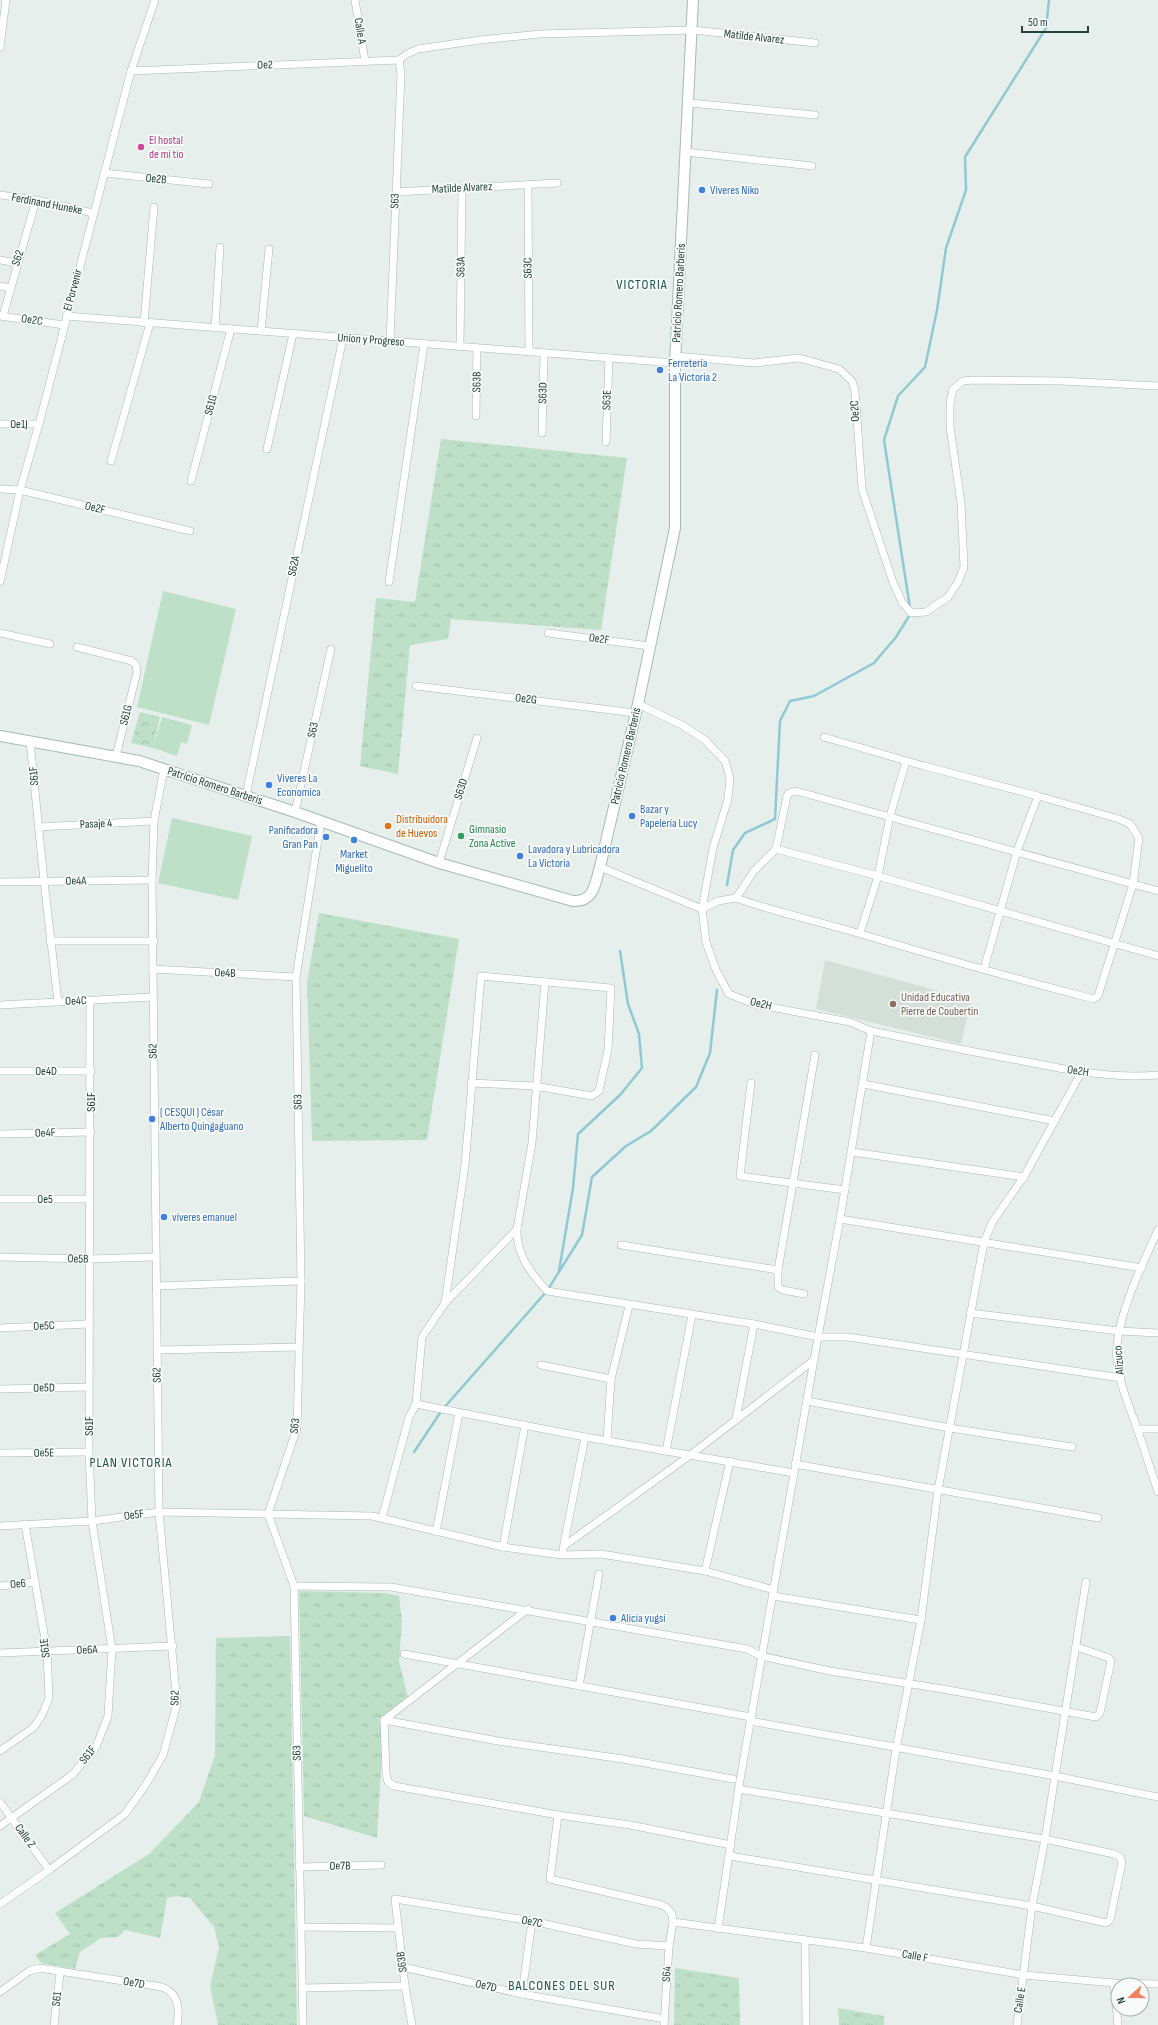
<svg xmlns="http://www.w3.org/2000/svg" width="1158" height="2025" viewBox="0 0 1158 2025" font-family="'Sofia Sans Condensed',sans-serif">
	<defs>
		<pattern id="grass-tufts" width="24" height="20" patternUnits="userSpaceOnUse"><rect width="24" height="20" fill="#bfe0c8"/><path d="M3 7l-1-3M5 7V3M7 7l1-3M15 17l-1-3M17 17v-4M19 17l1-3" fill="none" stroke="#a4c1ad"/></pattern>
		<pattern id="park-crowns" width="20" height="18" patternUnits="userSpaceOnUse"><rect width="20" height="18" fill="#bfe0c8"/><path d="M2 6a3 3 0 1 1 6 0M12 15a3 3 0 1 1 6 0" fill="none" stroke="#a4c1ad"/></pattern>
	</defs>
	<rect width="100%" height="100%" fill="#e6efeb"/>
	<!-- built -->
	<path fill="#d4dfda" d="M 825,960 L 971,1000 L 961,1044 L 816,1009 Z"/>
	<!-- grass -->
	<g fill="url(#grass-tufts)">
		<path d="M 441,439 L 627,458 L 601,630 L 451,619 L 448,639 L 410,645 L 398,774 L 360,766 L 376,598 L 415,602 Z"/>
		<path d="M 319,913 L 459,939 L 427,1140 L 312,1141 L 307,983 Z"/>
		<path d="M 299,1591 L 386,1593 L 399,1596 L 402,1622 L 399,1662 L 409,1701 L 384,1720 L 377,1838 L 304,1816 Z"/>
		<path d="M 290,1636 L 297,2025 L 218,2025 L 210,1986 L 219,1947 L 214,1927 L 190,1898 L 177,1896 L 167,1898 L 160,1938 L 125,1930 L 118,1937 L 101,1938 L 80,1952 L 75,1969 L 41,1963 L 35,1955 L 70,1934 L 55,1913 L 149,1854 L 199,1802 L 215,1755 L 216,1638 Z"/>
		<path d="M 675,1968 L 739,1978 L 740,2025 L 674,2025 Z"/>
		<path d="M 838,2008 L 884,2016 L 884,2025 L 839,2025 Z"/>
	</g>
	<!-- park -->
	<path fill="url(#park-crowns)" d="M 140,712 L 160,717 L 153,748 L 131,743 Z"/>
	<!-- garden -->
	<g fill="#bfe0c8">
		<path d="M 163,591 L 236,609 L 209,725 L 137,707 Z"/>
		<path d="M 162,717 L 192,725 L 187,744 L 181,742 L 177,756 L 153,748 Z"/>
		<path d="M 172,818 L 252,836 L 238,900 L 158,883 Z"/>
	</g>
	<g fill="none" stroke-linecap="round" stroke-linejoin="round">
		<!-- stream -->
		<g stroke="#8ec9d4" stroke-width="2.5">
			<path d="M 910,608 L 884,440 L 898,396 L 925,367 L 937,310 L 946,248 L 966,190 L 965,157 L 1046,28 L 1049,0"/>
			<path d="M 727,885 L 733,850 L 745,833 L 775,819 L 780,721 L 790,701 L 814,696 L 874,663 L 896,637 L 911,613"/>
			<path d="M 559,1271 L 573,1188 L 578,1134 L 620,1095 L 642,1068 L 639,1034 L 628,1004 L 620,951"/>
			<path d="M 414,1452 L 442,1410 L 547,1291 L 582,1235 L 592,1177 L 626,1146 L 651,1131 L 696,1087 L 710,1053 L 717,990"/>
		</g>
		<defs>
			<g id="street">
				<path d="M 355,0 L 365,61"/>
				<path d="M 0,47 L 6,0"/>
				<path d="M 399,60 L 407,54 L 418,49 L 480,40 L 540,34 L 693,30 L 815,43"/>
				<path d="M 131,71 L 399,60"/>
				<path d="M 690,103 L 815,115"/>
				<path d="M 686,152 L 812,166"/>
				<path d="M 104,173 L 209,184"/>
				<path d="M 528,185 L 529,352"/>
				<path d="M 396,192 L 557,183"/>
				<path d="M 0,195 L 36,200 L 93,213"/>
				<path d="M 0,260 L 17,263"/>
				<path d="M 0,286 L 9,288"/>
				<path d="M 0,316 L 64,325"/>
				<path d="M 3,316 L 36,200"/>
				<path d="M 66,316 L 675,363"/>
				<path d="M 144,323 L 154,207"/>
				<path d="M 215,328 L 220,247"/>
				<path d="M 261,331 L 269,249"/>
				<path d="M 390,341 L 401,75 L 399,60"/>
				<path d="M 460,347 L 462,188"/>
				<path d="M 676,356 L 754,363 L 799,358 L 839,369 L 852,381 L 855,391 L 862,489 L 893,582 L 902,602 L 911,613 L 926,612 L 948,597 L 958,582 L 964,567 L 961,503 L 950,427 L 950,403 L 953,389 L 963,381 L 973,380 L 1061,381 L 1158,386"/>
				<path d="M 476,416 L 477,348"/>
				<path d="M 0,424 L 39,424"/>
				<path d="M 542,433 L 544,353"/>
				<path d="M 606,442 L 609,358"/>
				<path d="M 267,449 L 293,334"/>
				<path d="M 111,461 L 150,323"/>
				<path d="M 191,481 L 231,329"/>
				<path d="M 0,489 L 20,490 L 190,531"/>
				<path d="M 0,582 L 20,490 L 39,424 L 131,71 L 155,0"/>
				<path d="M 389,582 L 424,344"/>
				<path d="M 0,633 L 50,644"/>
				<path d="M 548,633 L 650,646"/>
				<path d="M 77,647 L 132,661 L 136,665 L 137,672 L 116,756"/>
				<path d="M 416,686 L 635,713"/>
				<path d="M 638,704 L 682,725 L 705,740 L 725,761 L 730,778 L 728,799 L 713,848 L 702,909 L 706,942 L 716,970 L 729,994 L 754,1004 L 850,1022 L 871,1031 C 921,1041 972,1052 1023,1061 C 1067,1070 1112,1079 1158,1075"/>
				<path d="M 824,737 L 924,766 L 1038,796"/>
				<path d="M 30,741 L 44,881 L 58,1002"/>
				<path d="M 246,795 L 343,338"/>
				<path d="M 295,812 L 331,649"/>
				<path d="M 38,827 L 154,821"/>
				<path d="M 776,849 L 787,796 L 789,793 L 796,791 L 1158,891"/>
				<path d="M 439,863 L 477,738"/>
				<path d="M 600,867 L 702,909 L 718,901 L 736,898 L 754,871 L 776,849 L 878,876 L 1158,956"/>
				<path d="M 0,882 L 152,880"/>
				<path d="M 736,898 C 777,913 819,921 861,934 C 938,957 1016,979 1094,999 L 1098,996 L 1133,884 L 1139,838 L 1130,824 L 1119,819 L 1038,796 L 1017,851 L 984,969"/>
				<path d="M 860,933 L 878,876 L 890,816 L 906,761"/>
				<path d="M 50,941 L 154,941"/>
				<path d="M 153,969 L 296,977"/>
				<path d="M 0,1005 L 152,997"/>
				<path d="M 0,1071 L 91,1071"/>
				<path d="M 751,1083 L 740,1176 L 845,1190"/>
				<path d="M 863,1084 L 1055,1121"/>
				<path d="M 0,1134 L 91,1132"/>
				<path d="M 852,1152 L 1024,1177"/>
				<path d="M 0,1199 L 89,1199"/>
				<path d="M 840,1219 L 1142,1268"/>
				<path d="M 517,1229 C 516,1255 531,1273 547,1291 L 754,1324 L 818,1337 L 848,1337 L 1121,1378"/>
				<path d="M 1158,1230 C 1143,1263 1120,1310 1117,1345 C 1114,1373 1128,1402 1137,1428 C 1144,1449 1151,1470 1158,1492"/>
				<path d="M 621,1245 L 778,1270"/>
				<path d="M 0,1257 L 88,1259 L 155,1257"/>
				<path d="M 156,1286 L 301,1281"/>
				<path d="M 804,1294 L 783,1290 L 778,1287 L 778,1270 L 815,1055"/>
				<path d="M 445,1303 L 465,1165 L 481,976 L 611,988 L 608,1050 L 599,1091 L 592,1096 L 535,1086 L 471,1083"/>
				<path d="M 970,1313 L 1119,1331 L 1158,1333"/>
				<path d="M 0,1328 L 88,1324"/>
				<path d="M 157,1350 L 298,1347"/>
				<path d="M 541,1365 L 611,1379"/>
				<path d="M 0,1389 L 88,1387"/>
				<path d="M 807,1401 L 950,1428 L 1072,1447"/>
				<path d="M 416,1404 L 585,1437 L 794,1473"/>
				<path d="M 736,1419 L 754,1324"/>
				<path d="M 1137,1429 L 1158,1429"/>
				<path d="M 607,1440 L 611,1379 L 629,1306"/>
				<path d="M 666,1451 L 692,1315"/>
				<path d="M 0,1453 L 89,1452"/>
				<path d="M 795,1464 L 1098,1518"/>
				<path d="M 382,1518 L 409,1417 L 416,1404 L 422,1337 L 445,1303 L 517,1229 L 532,1143 L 545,982"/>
				<path d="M 0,1526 L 92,1521 L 159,1512 L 372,1516 L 503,1547 L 562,1555 L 601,1554 L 705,1571 L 774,1590"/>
				<path d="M 436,1532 L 459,1413"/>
				<path d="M 564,1546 L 689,1456 L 814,1360"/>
				<path d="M 503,1547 L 525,1425"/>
				<path d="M 563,1549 L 585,1437"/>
				<path d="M 705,1571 L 730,1461"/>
				<path d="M 0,1586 L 35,1582"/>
				<path d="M 294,1586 L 391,1587 L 747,1649 L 761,1656 L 830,1671 L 943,1689 L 1096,1717 L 1100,1713 L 1111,1661 L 1109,1658 L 1077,1647"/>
				<path d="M 773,1596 L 921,1620"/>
				<path d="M 0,1653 L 173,1646"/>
				<path d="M 404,1654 L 751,1717"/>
				<path d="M 579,1686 L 599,1574"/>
				<path d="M 384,1720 L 386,1774 L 388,1782 L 394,1786 L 558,1815 L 630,1825 L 731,1845"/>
				<path d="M 384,1720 L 498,1741 L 623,1759 L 733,1779"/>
				<path d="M 384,1720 L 528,1609"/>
				<path d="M 750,1721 L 1055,1776 L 1158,1797"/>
				<path d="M 0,1751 L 33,1728 L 42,1715 L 49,1698 L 47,1651 L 25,1524"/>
				<path d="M 0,1802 L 49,1870"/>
				<path d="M 558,1815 L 550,1879 L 662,1905 L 667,1908 L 672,1914 L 673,1922 L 669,1946 L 664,2025"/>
				<path d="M 0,1826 L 72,1775 L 96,1747 L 108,1716 L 112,1649 L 92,1521 L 89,1452 L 90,1001"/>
				<path d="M 730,1856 L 1032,1906 L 1106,1923 L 1110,1920 L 1122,1862 L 1120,1857 L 1114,1854 L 1045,1839 L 738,1789"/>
				<path d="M 299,1867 L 381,1865"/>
				<path d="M 0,1904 L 49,1870 L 125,1814 L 145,1786 L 163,1755 L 177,1704 L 159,1512 L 152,880 L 154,821 L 164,769"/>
				<path d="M 673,1922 L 866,1948 L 1024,1975 L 1114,1983 L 1158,1984"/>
				<path d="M 301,1927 L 398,1928"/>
				<path d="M 718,1929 L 740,1780 L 818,1337 L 840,1219 L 871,1031"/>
				<path d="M 805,1940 L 806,2025"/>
				<path d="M 866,1948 L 896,1749 L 921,1620 L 938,1490 L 984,1242 L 993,1221 L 1025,1175 L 1082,1071"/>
				<path d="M 403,1967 L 522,1994 L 665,2019"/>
				<path d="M 1114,1983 L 1118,2025"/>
				<path d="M 302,1988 L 405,1986"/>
				<path d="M 0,1992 L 29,1971 L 40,1968 L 162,1987 C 179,1993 180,2009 177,2025"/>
				<path d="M 522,1994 L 532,1921"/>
				<path d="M 54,2025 L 60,1973"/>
				<path d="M 303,2025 L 294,1586 L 268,1514 L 297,1428 L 301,1281 L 296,977 L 321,821"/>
				<path d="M 412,2025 L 405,1986 L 395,1899 L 532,1921 L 636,1944 L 669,1946"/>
				<path d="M 1017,2025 L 1032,1906 L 1045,1839 L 1086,1582"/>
			</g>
			<path id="secondary" d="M 0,736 L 139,761 L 295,812 L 439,863 L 573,901 C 594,902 595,884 600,867 L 638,704 L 675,528 L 675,363 L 693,0"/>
		</defs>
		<!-- street casing -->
		<use href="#street" stroke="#a8b8b2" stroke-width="8"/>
		<!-- secondary casing -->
		<use href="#secondary" stroke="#a4bbb3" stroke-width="12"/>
		<!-- street -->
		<use href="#street" stroke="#fff" stroke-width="7"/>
		<!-- secondary -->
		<use href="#secondary" stroke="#fff" stroke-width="10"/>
	</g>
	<!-- markers -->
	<circle fill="#d1479c" stroke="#f7fbf9" stroke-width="1.5" cx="141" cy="147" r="4"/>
	<g fill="#3f7fe0" stroke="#f7fbf9" stroke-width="1.5">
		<circle cx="702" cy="190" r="4"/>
		<circle cx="660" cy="370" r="4"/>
		<circle cx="269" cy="785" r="4"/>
		<circle cx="632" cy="816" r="4"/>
		<circle cx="326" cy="837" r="4"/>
		<circle cx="354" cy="840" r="4"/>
		<circle cx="520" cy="856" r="4"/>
		<circle cx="152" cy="1119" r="4"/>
		<circle cx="164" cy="1217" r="4"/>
		<circle cx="613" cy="1618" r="4"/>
	</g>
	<circle fill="#e8710a" stroke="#f7fbf9" stroke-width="1.5" cx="388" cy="826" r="4"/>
	<circle fill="#2e9e5b" stroke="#f7fbf9" stroke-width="1.5" cx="461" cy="836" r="4"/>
	<circle fill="#8d6e63" stroke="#f7fbf9" stroke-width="1.5" cx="893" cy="1004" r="4"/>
	<g text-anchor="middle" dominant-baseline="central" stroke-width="3.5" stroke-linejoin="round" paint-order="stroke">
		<!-- street labels -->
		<g font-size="12" fill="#24423a" stroke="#f7fbf9">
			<text transform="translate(360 31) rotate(81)">Calle A</text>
			<text transform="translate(754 37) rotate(6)">Matilde Alvarez</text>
			<text transform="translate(265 65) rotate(-2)">Oe2</text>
			<text transform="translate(156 179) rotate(6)">Oe2B</text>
			<text transform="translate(462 188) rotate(-3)">Matilde Alvarez</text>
			<text transform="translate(395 201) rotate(-88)">S63</text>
			<text transform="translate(47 204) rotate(11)">Ferdinand Huneke</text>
			<text transform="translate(18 258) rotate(-73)">S62</text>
			<text transform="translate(461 267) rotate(-89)">S63A</text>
			<text transform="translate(528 268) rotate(-91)">S63C</text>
			<text transform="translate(73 290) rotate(-75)">El Porvenir</text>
			<text transform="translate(679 293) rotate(-87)">Patricio Romero Barberis</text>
			<text transform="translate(32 320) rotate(8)">Oe2C</text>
			<text transform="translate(371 340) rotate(4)">Union y Progreso</text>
			<text transform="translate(477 382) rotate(-89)">S63B</text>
			<text transform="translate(543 393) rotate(-89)">S63D</text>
			<text transform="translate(607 400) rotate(-88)">S63E</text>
			<text transform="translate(211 405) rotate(-75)">S61G</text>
			<text transform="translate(855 411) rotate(-93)">Oe2C</text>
			<text x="19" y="424">Oe1J</text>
			<text transform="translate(95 508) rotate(14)">Oe2F</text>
			<text transform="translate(294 566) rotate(-78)">S62A</text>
			<text transform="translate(599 639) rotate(8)">Oe2F</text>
			<text transform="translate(526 699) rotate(7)">Oe2G</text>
			<text transform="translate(126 715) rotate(-76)">S61G</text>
			<text transform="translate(313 730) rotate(-78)">S63</text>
			<text transform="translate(626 756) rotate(-77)">Patricio Romero Barberis</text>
			<text transform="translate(34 776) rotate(-95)">S61F</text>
			<text transform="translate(215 786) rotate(18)">Patricio Romero Barberis</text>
			<text transform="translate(461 789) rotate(-73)">S63D</text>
			<text transform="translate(96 824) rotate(-3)">Pasaje 4</text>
			<text transform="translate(76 881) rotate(-1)">Oe4A</text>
			<text transform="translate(225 973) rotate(3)">Oe4B</text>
			<text transform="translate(76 1001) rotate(-2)">Oe4C</text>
			<text transform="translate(761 1004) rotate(14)">Oe2H</text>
			<text transform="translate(153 1051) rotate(-91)">S62</text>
			<text x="46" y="1071">Oe4D</text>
			<text transform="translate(1078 1071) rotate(8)">Oe2H</text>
			<text transform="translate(91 1102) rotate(-90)">S61F</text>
			<text transform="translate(298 1102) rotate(-91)">S63</text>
			<text transform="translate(45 1133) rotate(-2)">Oe4F</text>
			<text x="45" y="1199">Oe5</text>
			<text transform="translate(78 1259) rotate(1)">Oe5B</text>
			<text transform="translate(44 1326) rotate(-3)">Oe5C</text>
			<text transform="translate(1119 1360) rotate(-95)">Alizuco</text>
			<text transform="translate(157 1375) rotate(-91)">S62</text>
			<text transform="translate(44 1388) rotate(-1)">Oe5D</text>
			<text transform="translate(89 1426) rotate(-90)">S61F</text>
			<text transform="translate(295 1426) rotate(-82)">S63</text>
			<text transform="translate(44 1453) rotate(-1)">Oe5E</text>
			<text transform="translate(134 1515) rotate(-8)">Oe5F</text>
			<text transform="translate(18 1584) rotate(-6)">Oe6</text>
			<text transform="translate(45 1648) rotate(-97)">S61E</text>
			<text transform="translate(87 1650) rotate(-2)">Oe6A</text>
			<text transform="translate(175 1698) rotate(-88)">S62</text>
			<text transform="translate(297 1753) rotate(-91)">S63</text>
			<text transform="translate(88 1755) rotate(-52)">S61F</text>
			<text transform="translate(25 1836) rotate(54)">Calle Z</text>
			<text transform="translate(340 1866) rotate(-1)">Oe7B</text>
			<text transform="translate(532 1922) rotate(11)">Oe7C</text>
			<text transform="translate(915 1956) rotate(10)">Calle F</text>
			<text transform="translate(402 1962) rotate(-97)">S63B</text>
			<text transform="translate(667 1974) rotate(-87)">S64</text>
			<text transform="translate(134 1983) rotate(9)">Oe7D</text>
			<text transform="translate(486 1986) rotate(13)">Oe7D</text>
			<text transform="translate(57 1999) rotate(-83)">S61</text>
			<text transform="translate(1020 2000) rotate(-81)">Calle E</text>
		</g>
		<!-- hotel labels -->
		<g font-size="12" fill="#b23c85" stroke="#f7fbf9" text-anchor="start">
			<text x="149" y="140">El hostal<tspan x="149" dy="14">de mi tío</tspan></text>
		</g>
		<!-- shop labels -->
		<g font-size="12" fill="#366cbe" stroke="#f7fbf9" text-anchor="start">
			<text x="710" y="190">Viveres Niko</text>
			<text x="668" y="363">Ferretería<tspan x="668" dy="14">La Victoria 2</tspan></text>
			<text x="277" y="778">Viveres La<tspan x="277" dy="14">Economica</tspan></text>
			<text x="640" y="809">Bazar y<tspan x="640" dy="14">Papelería Lucy</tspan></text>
			<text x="318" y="830" text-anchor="end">Panificadora<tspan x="318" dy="14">Gran Pan</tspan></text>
			<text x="528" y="849">Lavadora y Lubricadora<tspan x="528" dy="14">La Victoria</tspan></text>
			<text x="354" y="854" text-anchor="middle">Market<tspan x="354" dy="14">Miguelito</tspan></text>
			<text x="160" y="1112">( CESQUI ) César<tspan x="160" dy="14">Alberto Quingaguano</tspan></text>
			<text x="172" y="1217">víveres emanuel</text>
			<text x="621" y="1618">Alicia yugsi</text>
		</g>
		<!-- food labels -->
		<g font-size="12" fill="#c56008" stroke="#f7fbf9" text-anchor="start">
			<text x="396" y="819">Distribuidora<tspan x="396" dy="14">de Huevos</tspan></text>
		</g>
		<!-- leisure labels -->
		<g font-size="12" fill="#27864d" stroke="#f7fbf9" text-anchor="start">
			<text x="469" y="829">Gimnasio<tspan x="469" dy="14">Zona Active</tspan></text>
		</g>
		<!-- education labels -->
		<g font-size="12" fill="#785e54" stroke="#f7fbf9" text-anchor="start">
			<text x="901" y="997">Unidad Educativa<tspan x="901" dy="14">Pierre de Coubertin</tspan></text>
		</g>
		<!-- quarter labels -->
		<g font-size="14" letter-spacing="1" fill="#1f5548" stroke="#f7fbf9">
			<text x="642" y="284">VICTORIA</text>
			<text x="131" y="1462">PLAN VICTORIA</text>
			<text x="562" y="1985">BALCONES DEL SUR</text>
		</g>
	</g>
	<!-- north arrow -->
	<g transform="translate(1130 1997) rotate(249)"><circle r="19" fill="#f7fbf9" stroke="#a3b1ad"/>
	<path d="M0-3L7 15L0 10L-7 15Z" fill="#f4845f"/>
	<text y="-6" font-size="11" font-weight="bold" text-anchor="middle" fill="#24423a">N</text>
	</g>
	<!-- scale -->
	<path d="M1022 26v6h66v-6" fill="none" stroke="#24423a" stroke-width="2"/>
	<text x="1028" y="26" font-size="12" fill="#24423a" stroke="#f7fbf9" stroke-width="3" paint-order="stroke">50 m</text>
</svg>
